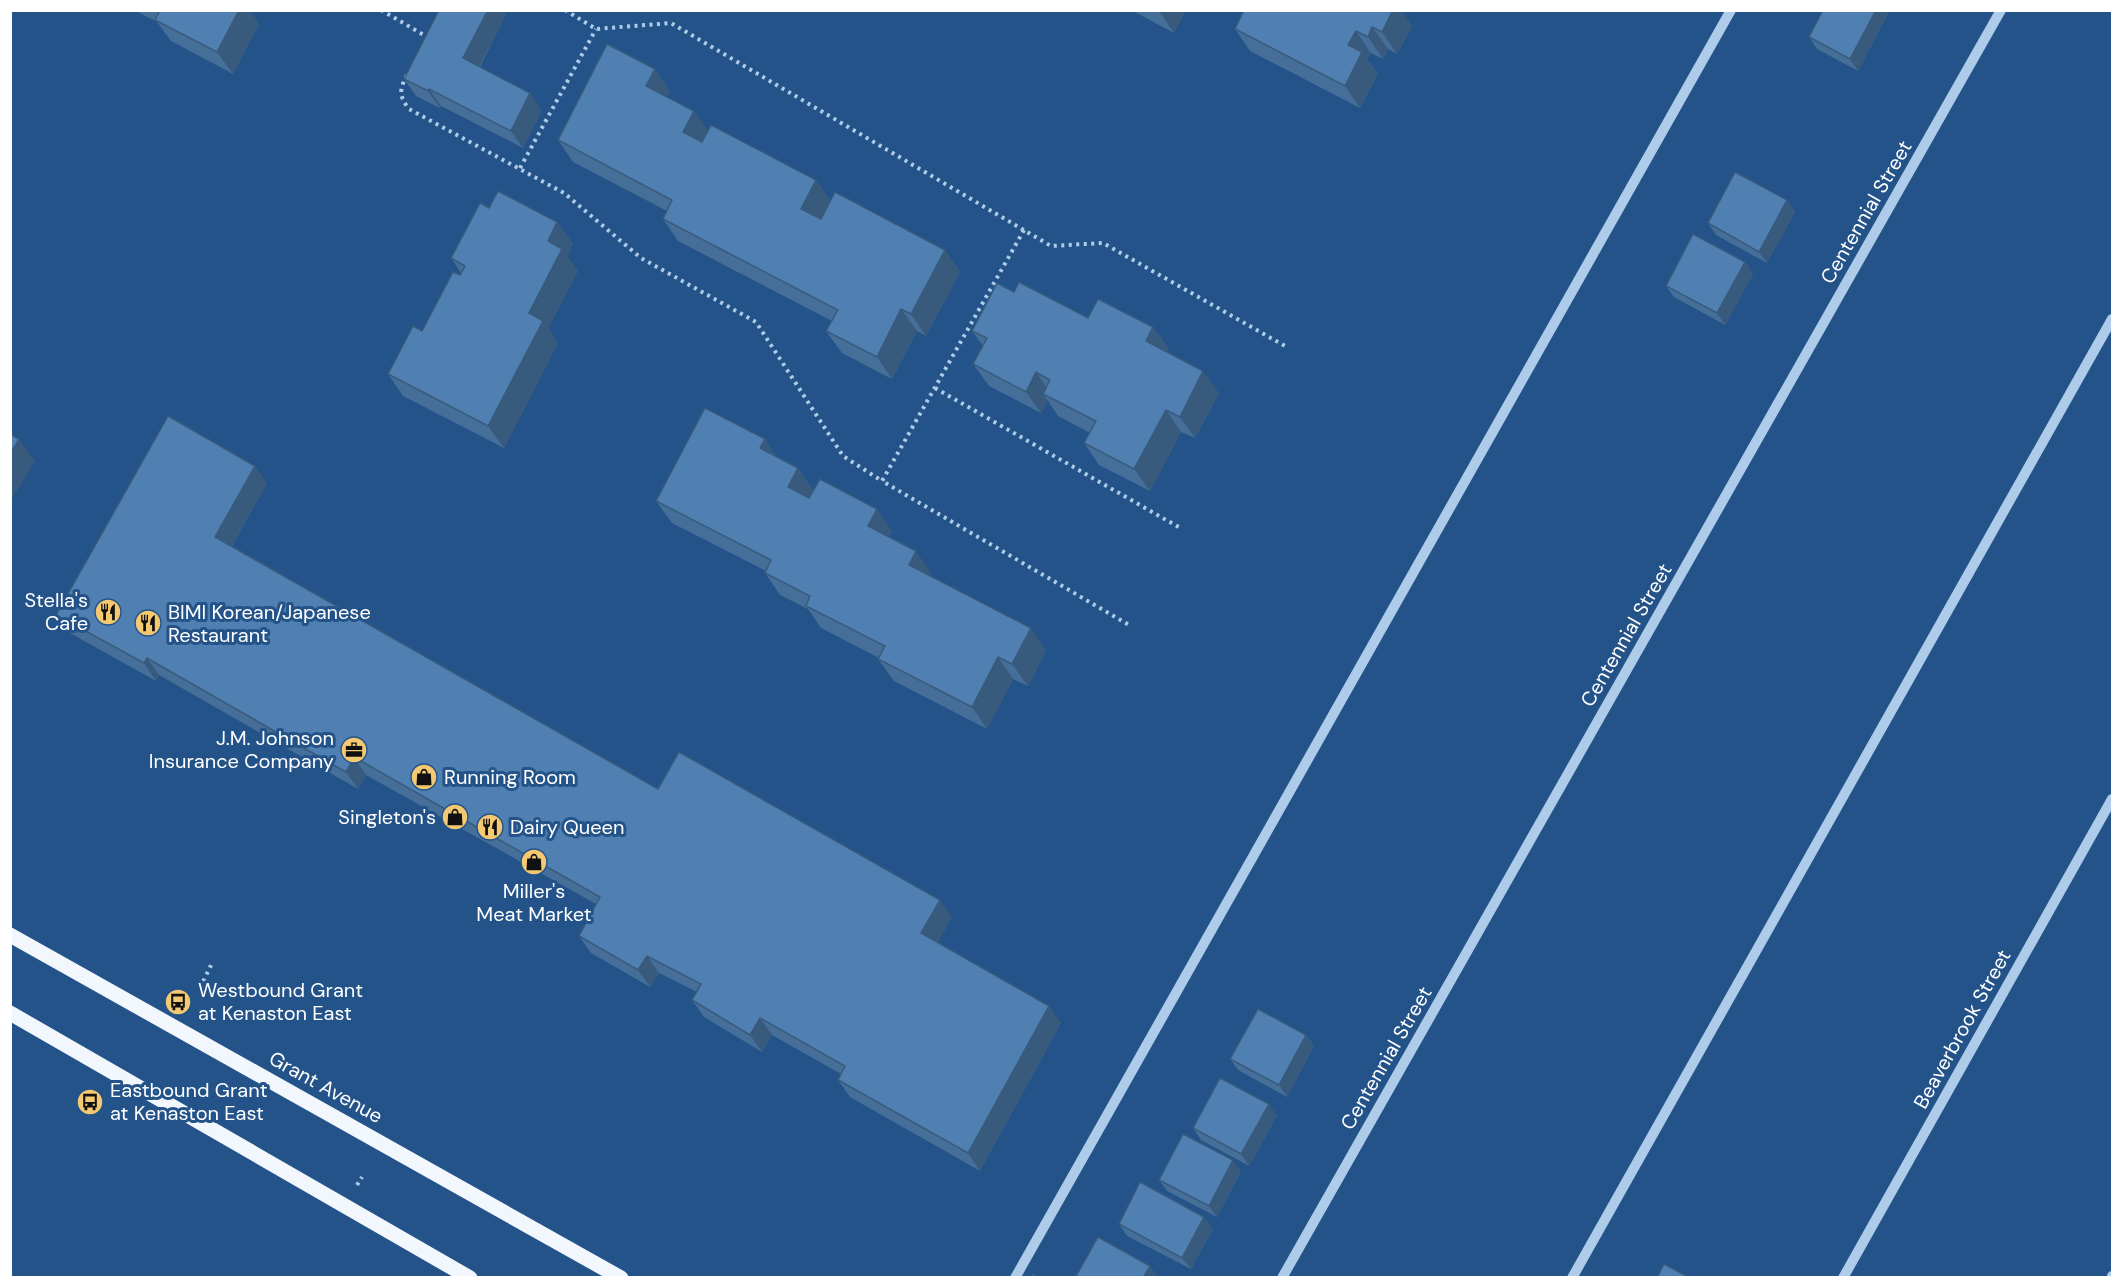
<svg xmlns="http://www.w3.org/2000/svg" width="2123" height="1288" viewBox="0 0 2123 1288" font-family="'DM Sans',sans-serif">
	<rect width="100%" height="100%" fill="#235388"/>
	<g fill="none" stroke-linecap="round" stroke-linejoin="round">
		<!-- path -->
		<g stroke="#aeccea" stroke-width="4" stroke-dasharray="3 4.5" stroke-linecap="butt">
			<path d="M 381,10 L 429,38"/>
			<path d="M 565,10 L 596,29 L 671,23 L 1051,246 L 1103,243 L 1285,346"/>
			<path d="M 407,75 C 399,90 399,96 409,109 L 564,193 L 641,258 L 756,322 L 843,456 L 882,481"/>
			<path d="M 520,168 L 596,29"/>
			<path d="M 1024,230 L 882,481 L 1129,625"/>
			<path d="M 935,388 L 1182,529"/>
			<path d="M 200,988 L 213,961"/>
			<path d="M 357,1185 L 362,1177"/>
		</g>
		<!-- minor -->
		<g stroke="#aeccea" stroke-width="10">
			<path d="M 1015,1278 L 1731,10"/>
			<path d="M 1282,1278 L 2001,10"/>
			<path d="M 1572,1278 L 2112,319"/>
			<path d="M 1843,1278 L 2112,799"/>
			<path d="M 2112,1278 L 2112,1276"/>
		</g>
		<!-- major -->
		<g stroke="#f2f7fe" stroke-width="15">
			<path d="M 10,935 L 621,1278"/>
			<path d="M 10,1013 L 470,1278"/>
		</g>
	</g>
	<!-- wall -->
	<g fill="#456e99">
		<path d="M 134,10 L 251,10 L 250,11 L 259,24 L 233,74 L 171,41 L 157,22 Z"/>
		<path d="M 439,10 L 508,10 L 480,67 L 542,110 L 523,148 L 441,106 L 440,108 L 416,96 L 404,79 Z"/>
		<path d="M 1131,10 L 1186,10 L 1174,33 Z"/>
		<path d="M 1823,10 L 1890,10 L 1858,71 L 1817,49 L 1809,37 Z"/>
		<path d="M 1412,26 L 1397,54 L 1388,49 L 1383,59 L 1371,53 L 1367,59 L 1378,74 L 1360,108 L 1250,51 L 1235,29 Z"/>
		<path d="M 670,91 L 667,97 L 708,131 L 830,200 L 945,250 L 960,272 L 926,336 L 917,331 L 892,379 L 842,353 L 826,331 L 832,321 L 678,241 L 663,219 L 667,211 L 573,162 L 558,140 Z"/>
		<path d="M 1787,200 L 1795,212 L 1767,263 L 1716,235 L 1708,223 Z"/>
		<path d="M 489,208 L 557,222 L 573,244 L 567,256 L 578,271 L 548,328 L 558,343 L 504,448 L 403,396 L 388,374 L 422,331 L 460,275 L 461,273 L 451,258 Z"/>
		<path d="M 1745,262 L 1753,274 L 1725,325 L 1674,297 L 1666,286 Z"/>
		<path d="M 1014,292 L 1088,318 L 1153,327 L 1169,349 L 1167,352 L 1219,393 L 1195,438 L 1181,432 L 1150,491 L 1099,465 L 1084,443 L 1090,433 L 1058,416 L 1048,401 L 1041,413 L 989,386 L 973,364 L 983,346 L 972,331 Z"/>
		<path d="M 778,458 L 798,468 L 813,490 L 809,498 L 892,531 L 889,537 L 931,573 L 930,576 L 1046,650 L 1028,686 L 1013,679 L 987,729 L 894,681 L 878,659 L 879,658 L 821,628 L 808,609 L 780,595 L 765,573 L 766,571 L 672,523 L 656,501 Z"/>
		<path d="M 267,483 L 232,546 L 658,789 L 952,917 L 937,943 L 1061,1023 L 980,1171 L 850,1097 L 838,1080 L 841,1074 L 772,1035 L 762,1052 L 704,1017 L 692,1000 L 697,992 L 659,973 L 650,987 L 591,953 L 579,936 L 596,904 L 366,775 L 358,789 L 159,675 L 156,681 L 68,632 L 56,615 Z"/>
		<path d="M 1306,1035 L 1314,1046 L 1287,1097 L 1238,1070 L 1230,1059 Z"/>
		<path d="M 1277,1116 L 1249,1166 L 1201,1140 L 1193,1128 Z"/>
		<path d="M 1241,1172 L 1217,1217 L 1167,1191 L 1159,1180 Z"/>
		<path d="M 1119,1224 L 1213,1229 L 1191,1269 L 1127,1236 Z"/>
	</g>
	<!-- shaded-wall -->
	<g fill="#385a7d">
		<path d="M 239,10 L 251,10 L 250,11 L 259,24 L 233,74 L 217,52 Z"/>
		<path d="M 488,10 L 508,10 L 475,75 L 463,58 Z"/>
		<path d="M 1159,10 L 1186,10 L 1174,33 L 1159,11 Z"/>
		<path d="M 1393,10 L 1402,10 L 1412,26 L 1397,54 L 1382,32 Z"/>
		<path d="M 1876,10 L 1890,10 L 1858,71 L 1850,59 Z"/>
		<path d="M 1372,27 L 1388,49 L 1383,59 L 1368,37 Z"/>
		<path d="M 1356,31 L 1371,53 L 1367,59 L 1378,74 L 1360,108 L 1345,86 L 1348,45 Z"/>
		<path d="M 655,69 L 670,91 L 662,108 L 646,86 Z"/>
		<path d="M 429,89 L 441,106 L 440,108 L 428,91 Z"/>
		<path d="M 530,93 L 542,110 L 523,148 L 511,131 Z"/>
		<path d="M 694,111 L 710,133 L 699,154 L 683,132 Z"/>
		<path d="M 816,180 L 832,202 L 817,231 L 801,209 Z"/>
		<path d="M 1787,200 L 1795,212 L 1767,263 L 1759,252 Z"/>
		<path d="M 557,222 L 573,244 L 567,256 L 578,271 L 548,328 L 558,343 L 504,448 L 488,426 L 529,313 L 548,241 Z"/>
		<path d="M 945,250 L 960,272 L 926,336 L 911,314 Z"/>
		<path d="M 1745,262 L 1753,274 L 1725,325 L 1717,313 Z"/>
		<path d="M 901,309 L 917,331 L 892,379 L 877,357 Z"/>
		<path d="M 1153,327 L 1169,349 L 1162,363 L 1146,341 Z"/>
		<path d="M 1203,371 L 1219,393 L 1195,438 L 1180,417 Z"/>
		<path d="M 1036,372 L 1051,394 L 1043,394 L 1048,401 L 1041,413 L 1026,392 Z"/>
		<path d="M 1166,410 L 1181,432 L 1150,491 L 1134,469 Z"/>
		<path d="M 19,439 L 35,461 L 10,502 L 10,454 Z"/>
		<path d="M 765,439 L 780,461 L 760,448 Z"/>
		<path d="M 255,466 L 267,483 L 227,554 L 215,537 Z"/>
		<path d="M 798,468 L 813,490 L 803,509 L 788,487 Z"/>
		<path d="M 877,509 L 892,531 L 884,548 L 868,526 Z"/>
		<path d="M 916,551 L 931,573 L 924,587 L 909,565 Z"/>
		<path d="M 1031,628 L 1046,650 L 1028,686 L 1012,664 Z"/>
		<path d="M 998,657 L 1013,679 L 987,729 L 972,707 Z"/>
		<path d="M 147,658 L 159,675 L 156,681 L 144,663 Z"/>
		<path d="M 354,757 L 366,775 L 358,789 L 346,772 Z"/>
		<path d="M 940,900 L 952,917 L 933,951 L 921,933 Z"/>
		<path d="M 647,956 L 659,973 L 650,987 L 638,970 Z"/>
		<path d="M 1049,1006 L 1061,1023 L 980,1171 L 968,1153 Z"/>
		<path d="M 760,1018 L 772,1035 L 762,1052 L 750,1035 Z"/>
		<path d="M 1306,1035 L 1314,1046 L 1287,1097 L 1279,1085 Z"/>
		<path d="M 1269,1104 L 1277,1116 L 1249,1166 L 1241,1154 Z"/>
		<path d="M 1233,1160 L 1241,1172 L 1217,1217 L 1209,1206 Z"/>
		<path d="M 1204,1217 L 1213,1229 L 1191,1269 L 1182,1258 Z"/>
		<path d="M 1150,1266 L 1158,1278 L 1143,1278 Z"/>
	</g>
	<!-- building -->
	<g fill="#5080b2" stroke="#385a7d" stroke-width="1.5">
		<path d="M 160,10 L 239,10 L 217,52 L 155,20 Z"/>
		<path d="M 439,10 L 488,10 L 463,58 L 530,93 L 511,131 L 429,89 L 428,91 L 404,79 Z"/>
		<path d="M 1244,10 L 1393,10 L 1382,32 L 1372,27 L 1368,37 L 1356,31 L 1348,45 L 1362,52 L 1345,86 L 1235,29 Z"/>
		<path d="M 1823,10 L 1876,10 L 1850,59 L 1809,37 Z"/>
		<path d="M 607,44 L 655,69 L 646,86 L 694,111 L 683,132 L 702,142 L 711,125 L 816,180 L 801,209 L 821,219 L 835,192 L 945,250 L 911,314 L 901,309 L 877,357 L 826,331 L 838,310 L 663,219 L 672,200 L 558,140 Z"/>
		<path d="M 1735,172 L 1787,200 L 1759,252 L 1708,223 Z"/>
		<path d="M 498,191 L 557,222 L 548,241 L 562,249 L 529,313 L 543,321 L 488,426 L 388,374 L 413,326 L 422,331 L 453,272 L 460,275 L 465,266 L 451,258 L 480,203 L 489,208 Z"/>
		<path d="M 1693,234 L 1745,262 L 1717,313 L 1666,286 Z"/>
		<path d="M 1019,282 L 1088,318 L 1098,299 L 1153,327 L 1146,341 L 1203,371 L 1180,417 L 1166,410 L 1134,469 L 1084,443 L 1096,421 L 1043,394 L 1050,380 L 1036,372 L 1026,392 L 973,364 L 987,338 L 972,331 L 997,283 L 1014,292 Z"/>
		<path d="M 705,408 L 765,439 L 760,448 L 798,468 L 788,487 L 809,498 L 820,479 L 877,509 L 868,526 L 916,551 L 909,565 L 1031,628 L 1012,664 L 998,657 L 972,707 L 878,659 L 885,646 L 806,606 L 810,596 L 765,573 L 771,560 L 656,501 Z"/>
		<path d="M 168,416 L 255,466 L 215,537 L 658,789 L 679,752 L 940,900 L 921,933 L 1049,1006 L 968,1153 L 838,1080 L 845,1066 L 760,1018 L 750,1035 L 692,1000 L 701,984 L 647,956 L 638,970 L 579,936 L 600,897 L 354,757 L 346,772 L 147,658 L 144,663 L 56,615 Z"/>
		<path d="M 10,434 L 19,439 L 10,454 Z"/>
		<path d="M 1258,1009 L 1306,1035 L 1279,1085 L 1230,1059 Z"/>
		<path d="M 1220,1078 L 1269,1104 L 1241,1154 L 1193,1128 Z"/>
		<path d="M 1183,1134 L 1233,1160 L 1209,1206 L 1159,1180 Z"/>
		<path d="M 1140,1182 L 1204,1217 L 1182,1258 L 1119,1224 Z"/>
		<path d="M 1098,1237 L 1150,1266 L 1143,1278 L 1075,1278 Z"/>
		<path d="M 1664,1264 L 1690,1278 L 1657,1278 Z"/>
		<path d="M 1032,1274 L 1039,1278 L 1030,1278 Z"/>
	</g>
	<!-- icons -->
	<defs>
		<symbol id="restaurant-disc" viewBox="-11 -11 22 22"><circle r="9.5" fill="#f5c971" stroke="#235388"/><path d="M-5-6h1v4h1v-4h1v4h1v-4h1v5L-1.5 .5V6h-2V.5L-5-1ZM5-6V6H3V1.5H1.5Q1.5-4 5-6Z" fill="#111"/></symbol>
		<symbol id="office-disc" viewBox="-11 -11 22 22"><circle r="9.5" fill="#f5c971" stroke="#235388"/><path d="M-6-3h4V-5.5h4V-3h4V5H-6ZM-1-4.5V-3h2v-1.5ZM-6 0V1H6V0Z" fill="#111"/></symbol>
		<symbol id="shop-disc" viewBox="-11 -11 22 22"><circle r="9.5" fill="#f5c971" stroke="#235388"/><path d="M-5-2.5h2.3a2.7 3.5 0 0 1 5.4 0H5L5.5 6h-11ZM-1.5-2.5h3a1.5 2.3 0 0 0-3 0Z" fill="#111"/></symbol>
		<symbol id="bus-disc" viewBox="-11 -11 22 22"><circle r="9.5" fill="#f5c971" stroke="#235388"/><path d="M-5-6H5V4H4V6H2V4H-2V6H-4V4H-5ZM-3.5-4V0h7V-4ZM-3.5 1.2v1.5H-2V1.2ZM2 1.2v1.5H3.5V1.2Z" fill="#111"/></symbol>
	</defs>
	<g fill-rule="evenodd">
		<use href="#restaurant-disc" x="93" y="597" width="30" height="30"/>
		<use href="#restaurant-disc" x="133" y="608" width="30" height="30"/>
		<use href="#office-disc" x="339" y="735" width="30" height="30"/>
		<use href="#shop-disc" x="409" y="762" width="30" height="30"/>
		<use href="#shop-disc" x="440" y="802" width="30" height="30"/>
		<use href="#restaurant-disc" x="475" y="812" width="30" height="30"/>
		<use href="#shop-disc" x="519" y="847" width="30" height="30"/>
		<use href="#bus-disc" x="163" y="987" width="30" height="30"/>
		<use href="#bus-disc" x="75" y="1087" width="30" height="30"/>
	</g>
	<g text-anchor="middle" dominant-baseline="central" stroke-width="6" stroke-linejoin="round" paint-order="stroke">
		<!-- street labels -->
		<g font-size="20" fill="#fff" stroke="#235388">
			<text transform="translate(1866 212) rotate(-60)">Centennial Street</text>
			<text transform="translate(1626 635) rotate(-60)">Centennial Street</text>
			<text transform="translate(1962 1029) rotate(-61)">Beaverbrook Street</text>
			<text transform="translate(1386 1058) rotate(-60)">Centennial Street</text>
			<text transform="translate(326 1087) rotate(29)">Grant Avenue</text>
		</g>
		<!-- poi labels -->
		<g font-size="20" fill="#fff" stroke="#235388" text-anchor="start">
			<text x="88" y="600" text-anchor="end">Stella's<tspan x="88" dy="23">Cafe</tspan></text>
			<text x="168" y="612">BIMI Korean/Japanese<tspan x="168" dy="23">Restaurant</tspan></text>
			<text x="334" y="738" text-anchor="end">J.M. Johnson<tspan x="334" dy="23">Insurance Company</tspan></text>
			<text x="444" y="777">Running Room</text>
			<text x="436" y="817" text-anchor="end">Singleton's</text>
			<text x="510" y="827">Dairy Queen</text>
			<text x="534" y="891" text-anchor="middle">Miller's<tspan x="534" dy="23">Meat Market</tspan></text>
			<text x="198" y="990">Westbound Grant<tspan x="198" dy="23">at Kenaston East</tspan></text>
			<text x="110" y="1090">Eastbound Grant<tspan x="110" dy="23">at Kenaston East</tspan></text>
		</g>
	</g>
	<!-- border -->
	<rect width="2123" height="1288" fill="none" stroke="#ffffff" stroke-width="24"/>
</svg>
